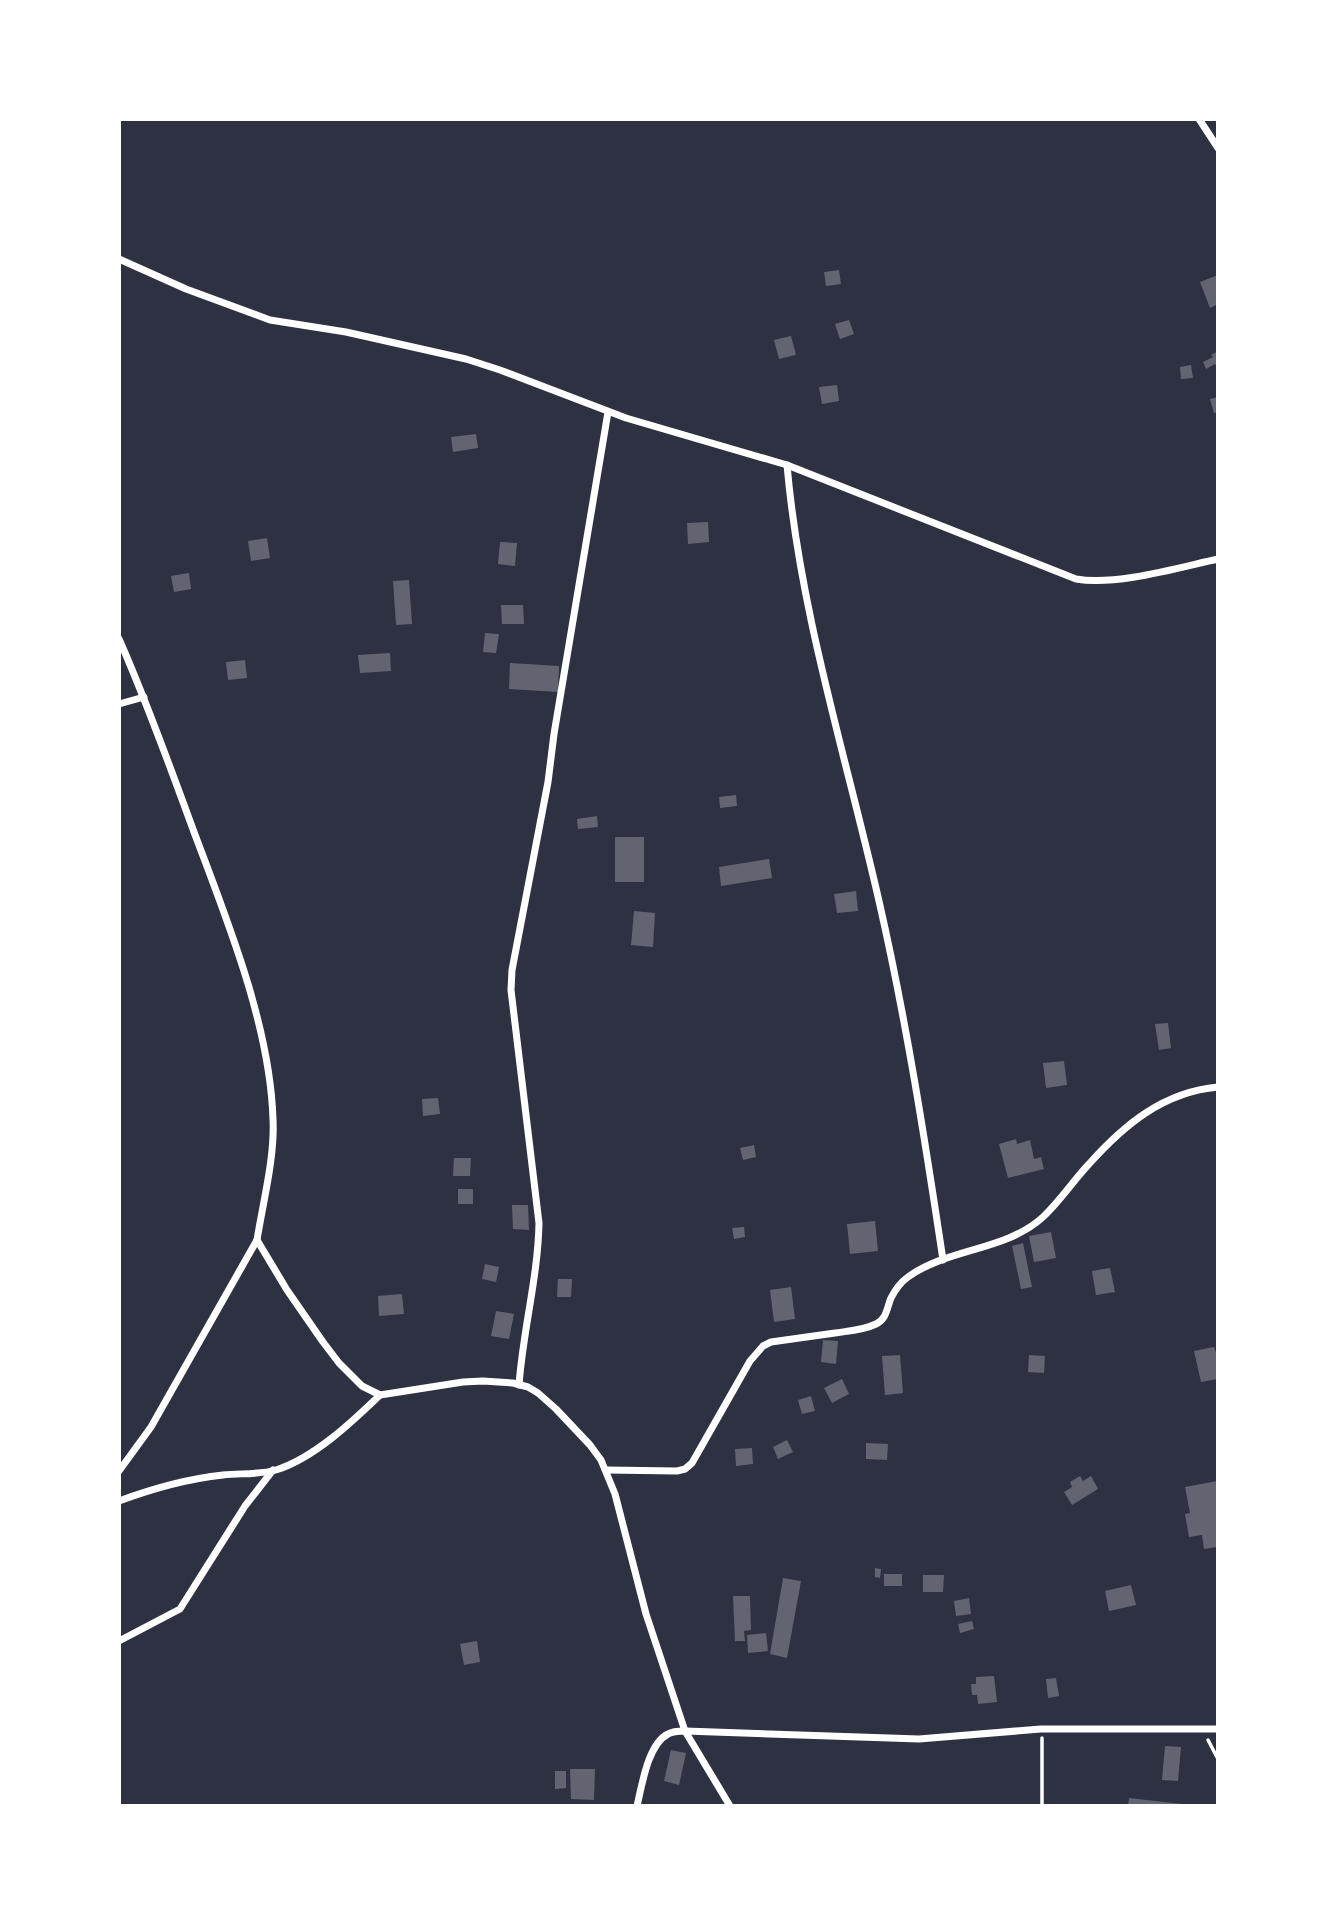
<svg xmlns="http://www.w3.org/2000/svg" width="1337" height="1925" viewBox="0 0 1337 1925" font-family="'Fira Sans',sans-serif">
	<rect width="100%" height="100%" fill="#2d3142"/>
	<!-- building -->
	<g fill="#626471">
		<path d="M 839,270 L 841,284 L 826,286 L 824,272 Z"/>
		<path d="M 1218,275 L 1218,304 L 1210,308 L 1200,282 Z"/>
		<path d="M 849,320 L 854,334 L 840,339 L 835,324 Z"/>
		<path d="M 791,336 L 796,355 L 779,359 L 774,340 Z"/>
		<path d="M 1218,351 L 1218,370 L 1215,364 L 1206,369 L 1203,362 L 1213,357 L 1211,355 Z"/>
		<path d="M 1191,365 L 1193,378 L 1181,379 L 1180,367 Z"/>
		<path d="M 837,385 L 839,401 L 822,404 L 819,387 Z"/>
		<path d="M 1218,397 L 1218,412 L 1214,413 L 1210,399 Z"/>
		<path d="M 476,434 L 478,448 L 453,452 L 451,437 Z"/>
		<path d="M 708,522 L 709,542 L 688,544 L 687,523 Z"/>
		<path d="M 267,538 L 270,558 L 251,561 L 248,541 Z"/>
		<path d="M 500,542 L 517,543 L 515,566 L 498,564 Z"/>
		<path d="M 189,573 L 191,589 L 174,592 L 171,576 Z"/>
		<path d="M 409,580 L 412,624 L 396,625 L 393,581 Z"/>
		<path d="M 501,605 L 523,605 L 524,624 L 502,624 Z"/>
		<path d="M 485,633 L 499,634 L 496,653 L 483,652 Z"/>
		<path d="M 390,653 L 391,671 L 360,673 L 358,655 Z"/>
		<path d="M 245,660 L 247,678 L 228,680 L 226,662 Z"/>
		<path d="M 510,663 L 559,666 L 558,692 L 509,689 Z"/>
		<path d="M 736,795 L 737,806 L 720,808 L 719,797 Z"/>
		<path d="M 597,816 L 598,827 L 578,829 L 577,819 Z"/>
		<rect x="615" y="837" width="29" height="45"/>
		<path d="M 769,859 L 772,878 L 721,886 L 719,867 Z"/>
		<path d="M 856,891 L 858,911 L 837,913 L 834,894 Z"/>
		<path d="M 634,911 L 655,913 L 653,947 L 631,945 Z"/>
		<path d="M 1168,1023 L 1171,1048 L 1159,1050 L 1155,1024 Z"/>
		<path d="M 1064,1061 L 1067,1085 L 1046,1088 L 1043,1063 Z"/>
		<path d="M 438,1098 L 440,1114 L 423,1116 L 422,1099 Z"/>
		<path d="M 1016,1139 L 1017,1144 L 1030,1140 L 1034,1159 L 1041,1157 L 1044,1169 L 1008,1178 L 999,1144 Z"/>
		<path d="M 754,1145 L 756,1157 L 743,1160 L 740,1148 Z"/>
		<path d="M 454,1158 L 471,1158 L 470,1176 L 453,1176 Z"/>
		<rect x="458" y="1189" width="15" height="15"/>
		<path d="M 512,1205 L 528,1205 L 529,1230 L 513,1229 Z"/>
		<path d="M 875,1221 L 878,1251 L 850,1254 L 847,1224 Z"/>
		<path d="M 744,1227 L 745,1237 L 734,1239 L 732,1228 Z"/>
		<path d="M 1051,1232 L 1056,1258 L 1034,1262 L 1029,1236 Z"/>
		<path d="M 1023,1243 L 1032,1287 L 1021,1289 L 1012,1246 Z"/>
		<path d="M 485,1264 L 499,1267 L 496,1282 L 482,1279 Z"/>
		<path d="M 1110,1268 L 1115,1292 L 1096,1295 L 1092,1271 Z"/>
		<path d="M 558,1279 L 572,1279 L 571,1297 L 557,1297 Z"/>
		<path d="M 791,1287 L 795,1319 L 774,1322 L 770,1290 Z"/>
		<path d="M 402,1294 L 404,1314 L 379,1316 L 378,1296 Z"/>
		<path d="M 496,1311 L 514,1314 L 509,1339 L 491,1336 Z"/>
		<path d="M 823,1340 L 838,1341 L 836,1364 L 821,1362 Z"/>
		<path d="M 1214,1347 L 1218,1358 L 1218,1379 L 1201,1382 L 1194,1351 Z"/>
		<path d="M 900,1355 L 903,1393 L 885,1395 L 882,1356 Z"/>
		<path d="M 1029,1355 L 1045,1356 L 1044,1373 L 1028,1372 Z"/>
		<path d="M 842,1379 L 849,1394 L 832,1403 L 824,1388 Z"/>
		<path d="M 811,1396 L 815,1411 L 802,1414 L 798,1400 Z"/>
		<path d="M 787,1440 L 793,1452 L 778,1459 L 773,1447 Z"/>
		<path d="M 866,1443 L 888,1444 L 887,1460 L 866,1459 Z"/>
		<path d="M 752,1448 L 753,1464 L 736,1466 L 735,1449 Z"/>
		<path d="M 1080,1476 L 1083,1481 L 1091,1476 L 1098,1489 L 1072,1505 L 1064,1492 L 1072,1487 L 1070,1482 Z"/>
		<path d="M 1217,1481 L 1218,1547 L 1204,1549 L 1202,1535 L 1189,1537 L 1185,1514 L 1190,1513 L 1185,1487 Z"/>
		<path d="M 875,1568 L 881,1569 L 880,1578 L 875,1577 Z"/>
		<rect x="884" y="1574" width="18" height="12"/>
		<path d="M 923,1575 L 944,1575 L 943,1592 L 923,1592 Z"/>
		<path d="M 783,1578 L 801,1581 L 787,1658 L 770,1654 Z"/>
		<path d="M 1131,1585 L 1136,1605 L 1109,1611 L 1105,1591 Z"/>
		<path d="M 733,1596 L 750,1596 L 751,1630 L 744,1631 L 745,1641 L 735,1641 Z"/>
		<path d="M 969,1598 L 971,1614 L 956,1616 L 954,1601 Z"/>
		<path d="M 972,1621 L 974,1629 L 960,1633 L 958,1624 Z"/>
		<path d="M 766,1633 L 768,1651 L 748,1653 L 747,1635 Z"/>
		<path d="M 477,1641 L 480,1662 L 464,1665 L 460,1644 Z"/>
		<path d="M 994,1676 L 997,1702 L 978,1704 L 977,1695 L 972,1695 L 971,1684 L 976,1684 L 976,1677 Z"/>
		<path d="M 1056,1678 L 1059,1696 L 1048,1698 L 1046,1679 Z"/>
		<path d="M 1165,1746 L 1181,1747 L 1178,1781 L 1162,1780 Z"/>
		<path d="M 671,1750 L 686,1753 L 679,1785 L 664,1781 Z"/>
		<path d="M 570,1769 L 595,1769 L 594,1800 L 571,1799 Z"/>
		<path d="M 555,1771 L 566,1771 L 566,1788 L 555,1789 Z"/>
		<path d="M 1129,1798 L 1182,1804 L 1182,1806 L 1128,1806 Z"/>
	</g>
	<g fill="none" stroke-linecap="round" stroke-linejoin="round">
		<!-- path -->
		<g stroke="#fff" stroke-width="3.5">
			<path d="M 1042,1738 L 1042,1806"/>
			<path d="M 1208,1740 L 1218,1759"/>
		</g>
		<!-- minor -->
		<g stroke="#fff" stroke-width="7">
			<path d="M 1199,119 L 1218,148"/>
			<path d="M 119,259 L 186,289 L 270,320 L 346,332 L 466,359 L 500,370 L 626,418 L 787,465 L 1076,579 C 1116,586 1177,568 1218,559"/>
			<path d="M 787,465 C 800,613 846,756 879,901 C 906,1019 925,1140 943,1260"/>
			<path d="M 119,639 C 147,702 170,767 194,832 C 227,920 270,1025 273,1119 C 275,1157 263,1202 257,1240 L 287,1290 L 323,1342 L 339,1363 L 362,1386 L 380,1395 L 463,1382 L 483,1381 L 513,1383 L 528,1387 L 538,1393 L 556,1409 L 590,1445 L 601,1460 L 615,1494 L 646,1614 L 685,1731 L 730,1806"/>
			<path d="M 119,704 L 144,697"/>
			<path d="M 519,1385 C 523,1330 538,1277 539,1223 L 511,990 L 512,970 L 548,782 L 554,734 L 608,412"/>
			<path d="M 606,1470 L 677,1471 L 685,1469 L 692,1463 L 750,1361 L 763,1346 L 771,1342 C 793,1339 814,1336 835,1333 C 848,1331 864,1330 876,1324 C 887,1319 887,1307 891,1298 C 895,1290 901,1282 908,1277 C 948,1248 1006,1251 1043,1217 C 1060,1201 1073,1181 1089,1164 C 1124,1125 1163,1092 1218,1087"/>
			<path d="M 119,1471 L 151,1427 L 257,1240"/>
			<path d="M 119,1501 C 154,1488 186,1479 223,1475 C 240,1473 259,1475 276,1470 C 314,1458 352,1422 380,1395"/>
			<path d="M 119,1641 L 180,1609 L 245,1506 L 273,1470"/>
			<path d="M 637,1806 C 642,1785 648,1744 668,1734 C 673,1731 679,1731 685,1731 L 919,1739 L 1041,1729 L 1218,1729"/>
		</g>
	</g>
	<!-- border -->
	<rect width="1337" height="1925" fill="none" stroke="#ffffff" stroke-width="242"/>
</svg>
